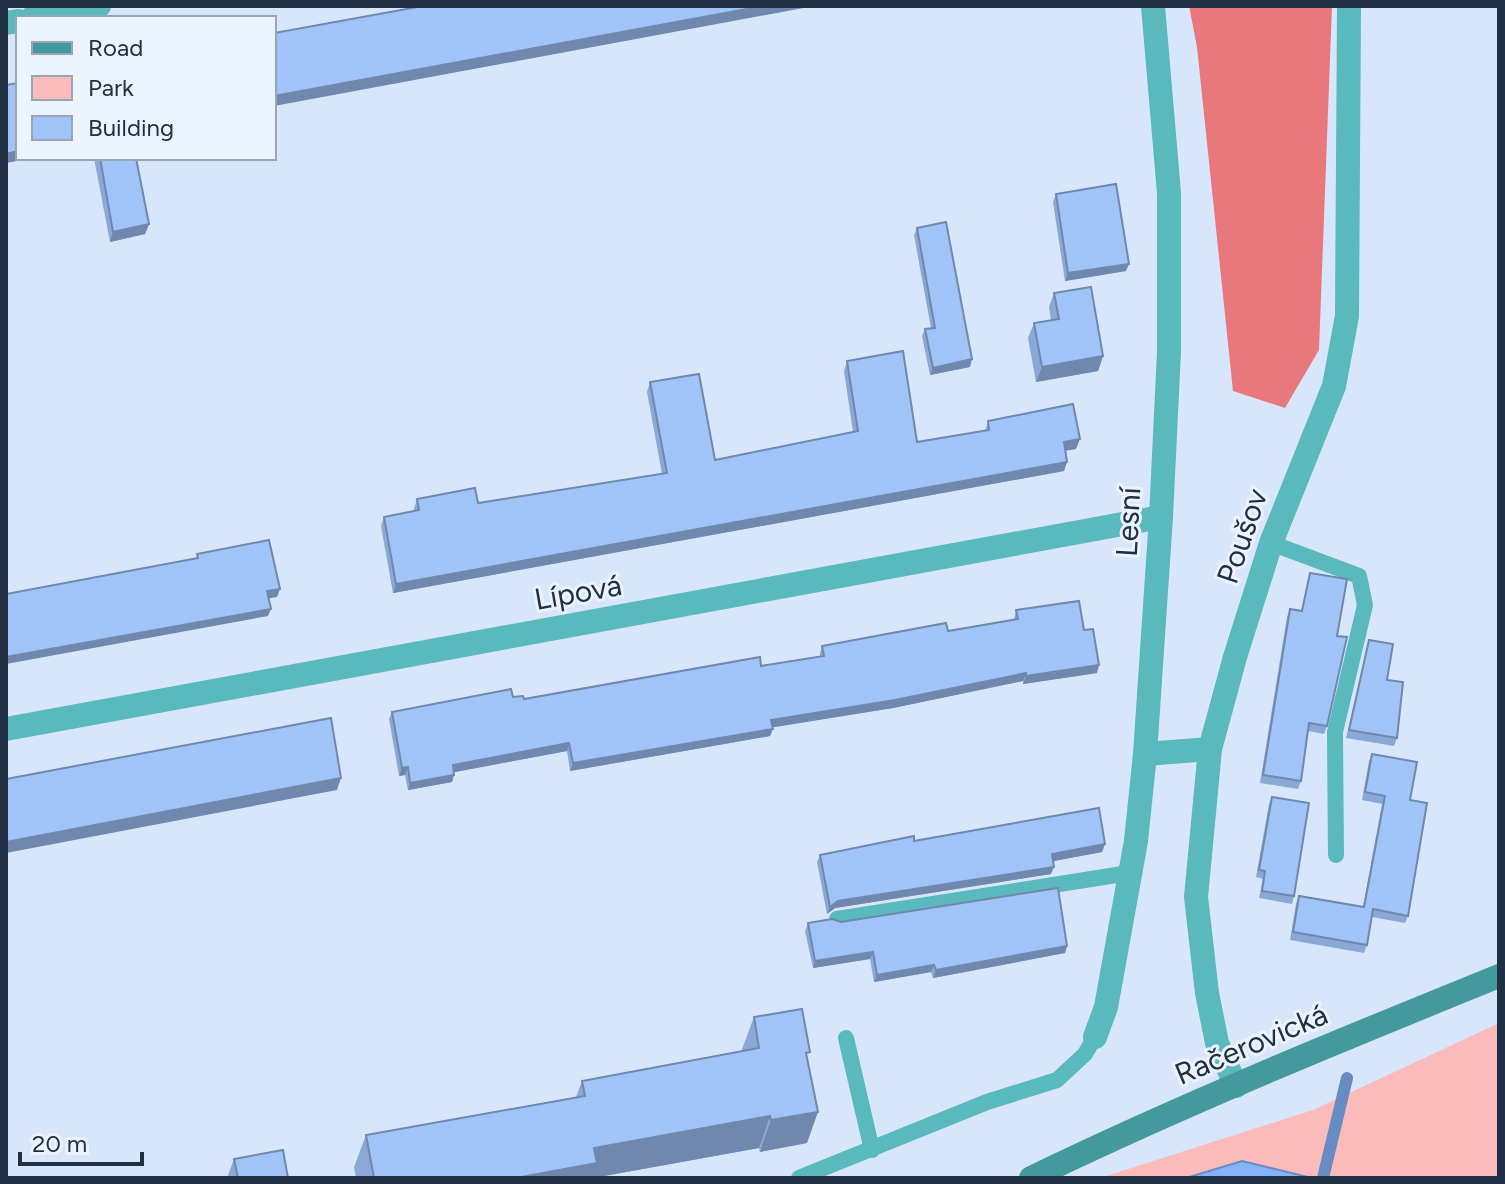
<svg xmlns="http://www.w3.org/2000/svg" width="1505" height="1184" viewBox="0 0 1505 1184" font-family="Figtree,sans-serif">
	<rect width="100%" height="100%" fill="#d8e6fc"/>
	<!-- green -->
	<path fill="#fbbbbb" d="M 1499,1023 L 1499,1178 L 1312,1178 L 1242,1161 L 1186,1178 L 1100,1178 L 1313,1110 Z"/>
	<!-- forest -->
	<path fill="#e9787d" d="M 1189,6 L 1332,6 L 1319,350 L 1285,408 L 1233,391 L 1197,47 Z"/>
	<!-- water -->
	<path fill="#85b3f9" stroke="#678bc3" stroke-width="2" d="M 1242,1161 L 1312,1178 L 1186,1178 Z"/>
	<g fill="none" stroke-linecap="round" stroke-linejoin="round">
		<!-- stream -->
		<path stroke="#678bc3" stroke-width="12" d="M 1323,1178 L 1347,1078"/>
		<!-- lane -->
		<g stroke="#59b9bd" stroke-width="16">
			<path d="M 1271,543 L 1359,576 L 1365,605 L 1335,732 L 1336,855"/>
			<path d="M 837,919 L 1129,873"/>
			<path d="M 846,1038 L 872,1150"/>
			<path d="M 799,1178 L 987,1102 L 1057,1080 L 1085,1054 L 1095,1037"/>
		</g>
		<!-- street -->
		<g stroke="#59b9bd" stroke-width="24">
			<path d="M 32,18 L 99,6"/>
			<path d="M 6,23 L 18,21"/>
			<path d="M 6,729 L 1161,517"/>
			<path d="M 1145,754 L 1210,749"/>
			<path d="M 1095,1037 L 1106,1007 L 1136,841 L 1145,754 L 1161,517 L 1169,352 L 1169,193 L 1153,6"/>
			<path d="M 1236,1086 L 1217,1043 L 1207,993 L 1196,897 L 1210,749 L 1235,657 L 1271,543 L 1334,386 L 1347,316 L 1349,6"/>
		</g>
		<!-- secondary -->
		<path stroke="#44999c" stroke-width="24" d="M 1031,1178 C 1184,1104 1341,1040 1499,976"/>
	</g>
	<!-- wall -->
	<g fill="#8aa8d5">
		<path d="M 94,158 L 136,158 L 149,224 L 145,234 L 110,242 Z"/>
		<path d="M 1056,194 L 1126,271 L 1065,281 L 1053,202 Z"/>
		<path d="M 917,228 L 970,367 L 930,375 L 922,336 L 925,329 L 931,328 L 914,235 Z"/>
		<path d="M 1054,293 L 1103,356 L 1098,371 L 1036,382 L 1028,338 L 1034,323 L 1051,320 L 1049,307 Z"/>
		<path d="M 847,361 L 917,442 L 985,431 L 988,421 L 1076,449 L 1065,451 L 1067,462 L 1064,471 L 393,593 L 381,526 L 384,517 L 414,511 L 414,509 L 417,499 L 478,503 L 662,474 L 647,392 L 650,382 L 715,460 L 853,432 L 844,371 Z"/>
		<path d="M 1310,573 L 1337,636 L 1327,726 L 1324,734 L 1308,731 L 1301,781 L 1298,789 L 1260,783 L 1287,617 L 1290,609 L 1301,611 Z"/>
		<path d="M 1016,610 L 1084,630 L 1097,673 L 1023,684 L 1023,681 L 893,708 L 773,727 L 770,736 L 570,771 L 567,751 L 454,772 L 452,782 L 408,790 L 405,775 L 399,776 L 389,719 L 392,712 L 524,699 L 761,666 L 820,656 L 820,653 L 822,646 L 948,631 L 1014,620 Z"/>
		<path d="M 1369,640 L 1387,680 L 1397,738 L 1394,746 L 1346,738 Z"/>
		<path d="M 1372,754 L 1410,800 L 1408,916 L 1405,923 L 1372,917 L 1367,945 L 1364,953 L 1290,940 L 1296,904 L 1299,896 L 1363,907 L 1382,804 L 1362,800 L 1369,761 Z"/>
		<path d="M 1272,797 L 1294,896 L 1292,904 L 1259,898 L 1263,879 L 1256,877 L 1269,804 Z"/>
		<path d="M 914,841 L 1105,844 L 1102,852 L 1053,861 L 1051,874 L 835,908 L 827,914 L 817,862 L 820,855 Z"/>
		<path d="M 841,922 L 1067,946 L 1065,953 L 933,978 L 931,972 L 874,982 L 870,959 L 813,968 L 805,931 L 808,923 Z"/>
		<path d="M 754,1017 L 808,1060 L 807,1143 L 760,1152 L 759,1148 L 593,1178 L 356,1178 L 354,1167 L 366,1135 L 576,1097 L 582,1081 L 743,1051 L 742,1049 Z"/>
		<path d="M 234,1159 L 288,1178 L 227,1178 Z"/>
	</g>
	<!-- shaded-wall -->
	<g fill="#7088ae">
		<path d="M 763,6 L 814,6 L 274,106 L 274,96 Z"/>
		<path d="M 18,151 L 18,158 L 34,158 L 6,163 L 6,154 Z"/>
		<path d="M 149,224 L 145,234 L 110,242 L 113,232 Z"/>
		<path d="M 1129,264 L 1126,271 L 1065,281 L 1068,273 Z"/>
		<path d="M 1103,356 L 1098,371 L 1036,382 L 1042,367 Z"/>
		<path d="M 972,359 L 970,367 L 930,375 L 933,368 Z"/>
		<path d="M 1080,439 L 1076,449 L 1061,451 L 1064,442 Z"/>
		<path d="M 1067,462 L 1064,471 L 393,593 L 396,584 Z"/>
		<path d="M 280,589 L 277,597 L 265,599 L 267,591 Z"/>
		<path d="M 271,609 L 268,616 L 6,664 L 6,657 Z"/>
		<path d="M 1099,665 L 1097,673 L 1023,684 L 1026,676 Z"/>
		<path d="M 1026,673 L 1023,681 L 893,708 L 769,728 L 771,720 Z"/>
		<path d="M 773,729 L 770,736 L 570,771 L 573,763 Z"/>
		<path d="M 569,743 L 567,751 L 450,773 L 453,765 Z"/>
		<path d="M 408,767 L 405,775 L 399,776 L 402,768 Z"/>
		<path d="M 454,775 L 452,782 L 408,790 L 410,783 Z"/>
		<path d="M 341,778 L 337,790 L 6,853 L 6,842 Z"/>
		<path d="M 1105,844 L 1102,852 L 1049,862 L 1052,854 Z"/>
		<path d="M 1054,867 L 1051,874 L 835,908 L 827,914 L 830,907 L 838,901 Z"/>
		<path d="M 1067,946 L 1065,953 L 933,978 L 936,970 Z"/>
		<path d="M 873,952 L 870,959 L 813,968 L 815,961 Z"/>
		<path d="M 934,965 L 931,972 L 874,982 L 877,975 Z"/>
		<path d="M 818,1112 L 807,1143 L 760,1152 L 771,1120 Z"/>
		<path d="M 770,1116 L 759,1148 L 593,1178 L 516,1178 L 594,1148 Z"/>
	</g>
	<!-- building -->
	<g fill="#a0c3f8" stroke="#7088ae" stroke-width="2">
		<path d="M 423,6 L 763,6 L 274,96 L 274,33 Z"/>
		<path d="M 18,83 L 18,151 L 6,154 L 6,85 Z"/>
		<path d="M 100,158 L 136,158 L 149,224 L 113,232 Z"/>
		<path d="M 1116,184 L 1129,264 L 1068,273 L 1056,194 Z"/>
		<path d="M 946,222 L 972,359 L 933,368 L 925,329 L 935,328 L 917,228 Z"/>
		<path d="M 1091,287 L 1103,356 L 1042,367 L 1034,323 L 1059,319 L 1054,293 Z"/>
		<path d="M 903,351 L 917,442 L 989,430 L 988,421 L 1073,404 L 1080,439 L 1064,442 L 1067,462 L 396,584 L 384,517 L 419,510 L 417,499 L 475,488 L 478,503 L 667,473 L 650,382 L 699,374 L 715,460 L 858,431 L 847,361 Z"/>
		<path d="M 269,540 L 280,589 L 267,591 L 271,609 L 6,657 L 6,594 L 198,558 L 197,554 Z"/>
		<path d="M 1310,573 L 1347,579 L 1337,636 L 1347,637 L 1327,726 L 1309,723 L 1301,781 L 1263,775 L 1290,609 L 1302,611 Z"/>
		<path d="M 1079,601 L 1084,630 L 1093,629 L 1099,665 L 1026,676 L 1026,673 L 895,700 L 771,720 L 773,729 L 573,763 L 569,743 L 453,765 L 454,775 L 410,783 L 408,767 L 402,768 L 392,712 L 511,689 L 513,697 L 523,696 L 524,699 L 760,657 L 761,666 L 824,656 L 822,646 L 946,623 L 948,631 L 1018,619 L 1016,610 Z"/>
		<path d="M 1369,640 L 1393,644 L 1387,680 L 1403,682 L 1397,738 L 1349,730 Z"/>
		<path d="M 331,718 L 341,778 L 6,842 L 6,779 Z"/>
		<path d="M 1372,754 L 1417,762 L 1410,800 L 1427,803 L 1408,916 L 1373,909 L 1367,945 L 1293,932 L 1299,896 L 1364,907 L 1385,796 L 1365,792 Z"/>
		<path d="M 1272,797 L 1309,803 L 1294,896 L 1262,891 L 1265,871 L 1259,870 Z"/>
		<path d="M 1099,808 L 1105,844 L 1052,854 L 1054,867 L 838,901 L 830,907 L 820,855 L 914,836 L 914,841 Z"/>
		<path d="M 1058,888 L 1067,946 L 936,970 L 934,965 L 877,975 L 873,952 L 815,961 L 808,923 L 832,919 L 841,922 Z"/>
		<path d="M 802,1009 L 810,1052 L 806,1053 L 818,1112 L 771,1120 L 770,1116 L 594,1148 L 597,1163 L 516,1178 L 374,1178 L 366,1135 L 585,1096 L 582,1081 L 759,1048 L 754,1017 Z"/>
		<path d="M 283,1150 L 288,1178 L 238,1178 L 234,1159 Z"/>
	</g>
	<g text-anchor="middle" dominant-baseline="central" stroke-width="6" stroke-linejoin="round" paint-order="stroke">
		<!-- street labels -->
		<g font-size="30" fill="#212f44" stroke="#ebf3fe">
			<text transform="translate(1128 522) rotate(-87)">Lesní</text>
			<text transform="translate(1242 536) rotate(-71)">Poušov</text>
			<text transform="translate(578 592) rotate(-10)">Lípová</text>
			<text transform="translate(1251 1044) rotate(-23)">Račerovická</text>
		</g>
	</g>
	<!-- border -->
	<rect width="1505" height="1184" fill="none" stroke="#212f44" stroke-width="16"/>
	<!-- legend -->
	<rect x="16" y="16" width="260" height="144" fill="#ebf3fe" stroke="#9aa5b4" stroke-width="2"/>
	<rect x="32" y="42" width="40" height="12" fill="#44999c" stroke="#9aa5b4" stroke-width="2"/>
	<text x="88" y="56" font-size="24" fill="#212f44">Road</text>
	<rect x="32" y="76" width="40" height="24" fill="#fbbbbb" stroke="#9aa5b4" stroke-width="2"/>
	<text x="88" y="96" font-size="24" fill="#212f44">Park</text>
	<rect x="32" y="116" width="40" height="24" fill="#a0c3f8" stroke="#9aa5b4" stroke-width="2"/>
	<text x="88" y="136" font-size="24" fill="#212f44">Building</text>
	<!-- scale -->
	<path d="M20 1152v12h122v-12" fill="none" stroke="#212f44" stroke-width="4"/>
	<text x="32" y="1152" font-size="24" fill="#212f44" stroke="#ebf3fe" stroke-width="6" paint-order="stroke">20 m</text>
</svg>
